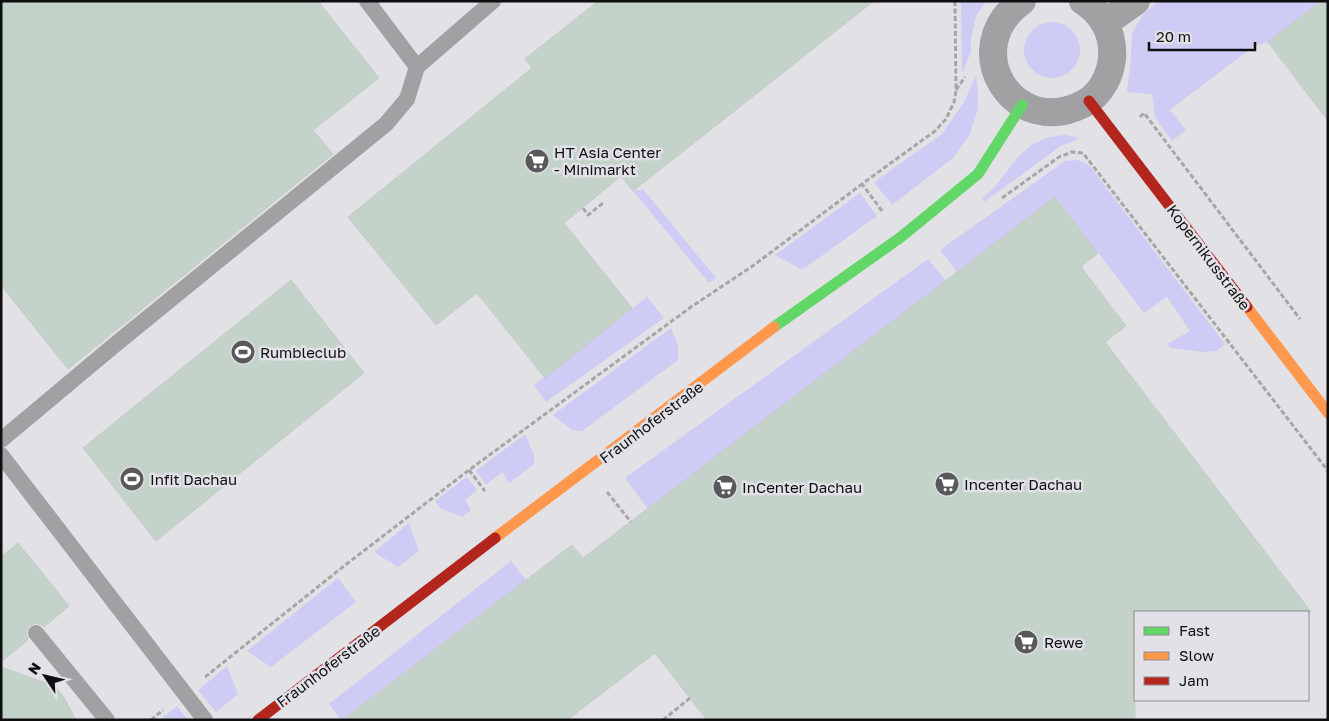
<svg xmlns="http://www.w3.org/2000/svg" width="1329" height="721" viewBox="0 0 1329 721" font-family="'Golos Text',sans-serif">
	<rect width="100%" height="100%" fill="#e2e2e6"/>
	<!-- green -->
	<g fill="#cecbf4">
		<path d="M 961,1 L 986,1 L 976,16 L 971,39 L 971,52 L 962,73 Z"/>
		<path d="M 1159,1 L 1321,1 L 1268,42 L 1254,46 L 1170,110 L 1186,130 L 1172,141 L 1155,117 L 1152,94 L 1127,92 L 1131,57 L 1132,33 L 1145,12 Z"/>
		<circle cx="1052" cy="50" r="28"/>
		<path d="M 976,76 L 978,91 L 978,109 L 969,136 L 953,158 L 892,205 L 874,182 L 942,134 L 964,102 Z"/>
		<path d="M 1065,135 L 1079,138 L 1076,140 L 1061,146 L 984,202 L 982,198 L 993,189 L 1019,156 L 1031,145 L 1049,137 Z"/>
		<path d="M 1078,160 L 1089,165 L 1225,344 L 1217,351 L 1203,352 L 1171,348 L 1167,344 L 1190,331 L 1167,297 L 1144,313 L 1056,197 L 957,272 L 940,250 L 1065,161 Z"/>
		<path d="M 643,189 L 716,278 L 709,283 L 633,191 Z"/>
		<path d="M 860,193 L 877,216 L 802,270 L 775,255 Z"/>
		<path d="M 928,259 L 946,281 L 648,509 L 625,478 Z"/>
		<path d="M 647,297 L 664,318 L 546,402 L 534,385 Z"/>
		<path d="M 671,328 L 678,346 L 678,360 L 582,431 L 572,430 L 553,415 Z"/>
		<path d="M 525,434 L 534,455 L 534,464 L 509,483 L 502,472 L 486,485 L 476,471 Z"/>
		<path d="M 467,477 L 477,490 L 465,500 L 471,510 L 462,517 L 440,508 L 435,501 Z"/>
		<path d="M 409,523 L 419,551 L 398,567 L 374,552 Z"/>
		<path d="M 511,561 L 526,580 L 341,720 L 329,704 Z"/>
		<path d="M 338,578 L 356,602 L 271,667 L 247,651 Z"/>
		<path d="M 227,666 L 238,694 L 216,712 L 198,690 Z"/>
		<path d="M 177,706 L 188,720 L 160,720 Z"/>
	</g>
	<!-- building -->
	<g fill="#c3d3c9" stroke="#c7c8c9">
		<path d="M 1,1 L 318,1 L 379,78 L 313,130 L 333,154 L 136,314 L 68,369 L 1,285 Z"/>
		<path d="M 598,1 L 874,1 L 633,191 L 621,176 L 564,223 L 632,308 L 545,378 L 477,293 L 436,325 L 348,217 L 532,68 L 525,59 Z"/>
		<path d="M 1321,1 L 1328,1 L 1328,121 L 1268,42 Z"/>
		<path d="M 1055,197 L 1098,253 L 1081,267 L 1126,326 L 1105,342 L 1311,612 L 1135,612 L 1135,720 L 707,720 L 655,653 L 567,720 L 342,720 L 572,545 L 583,558 Z"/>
		<path d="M 291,280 L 364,373 L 156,541 L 83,448 Z"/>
		<path d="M 18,543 L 69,606 L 44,627 L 40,624 L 35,623 L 29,626 L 27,630 L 26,634 L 28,640 L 1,662 L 1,557 Z"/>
		<path d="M 1,667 L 54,686 L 63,696 L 76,720 L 1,720 Z"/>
	</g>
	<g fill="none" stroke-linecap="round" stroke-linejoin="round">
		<!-- path -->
		<g stroke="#a6a6a8" stroke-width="3" stroke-dasharray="5 2.5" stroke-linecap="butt">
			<path d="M 956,90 L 965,77"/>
			<path d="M 1140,117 L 1144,113 L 1300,319"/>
			<path d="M 1002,198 L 1059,157 L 1072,152 L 1083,153 L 1328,471"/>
			<path d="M 583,208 L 588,215 L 603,203"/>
			<path d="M 882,211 L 862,184 L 935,131 L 946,119 L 954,102 L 956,91 L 955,1"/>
			<path d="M 469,470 L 485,491"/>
			<path d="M 607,492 L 631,522"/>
			<path d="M 205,677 L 344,566 L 469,470 L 691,307 L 754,265 L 862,184"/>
			<path d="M 151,720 L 163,710"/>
			<path d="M 663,720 L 690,698"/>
		</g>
		<!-- lane -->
		<g stroke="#a1a1a3" stroke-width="16">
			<path d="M 367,1 L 417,67 L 493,1"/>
			<path d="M 1,440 L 117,343 L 386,124 L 407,99 L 417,67"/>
			<path d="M 1,455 L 205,720"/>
			<path d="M 36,633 L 107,720"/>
		</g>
		<!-- street -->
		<g stroke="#a1a1a3" stroke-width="28">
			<path d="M 1022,1 C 956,48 1014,142 1085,103 C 1101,94 1110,76 1112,59 C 1114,34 1103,14 1083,1"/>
			<path d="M 1105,23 L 1136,1"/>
		</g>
		<!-- fast -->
		<path stroke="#63d668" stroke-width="11" d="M 774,327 L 901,237 L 978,174 L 1022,105"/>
		<!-- slow -->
		<g stroke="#ff974d" stroke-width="11">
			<path d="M 1247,307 L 1328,413"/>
			<path d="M 495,538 L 774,327"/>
		</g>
		<!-- jam -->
		<g stroke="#b3261e" stroke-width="11">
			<path d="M 1089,101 L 1247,307"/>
			<path d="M 258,720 L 495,538"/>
		</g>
	</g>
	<!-- icons -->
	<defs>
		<symbol id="supermarket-disc" viewBox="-11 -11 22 22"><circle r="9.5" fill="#59585b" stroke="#e1e1e7"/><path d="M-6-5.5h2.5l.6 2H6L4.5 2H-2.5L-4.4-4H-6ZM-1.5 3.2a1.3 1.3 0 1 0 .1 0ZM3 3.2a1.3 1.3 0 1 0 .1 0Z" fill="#fff"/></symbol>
		<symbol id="stadium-disc" viewBox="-11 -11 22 22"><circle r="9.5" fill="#59585b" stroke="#e1e1e7"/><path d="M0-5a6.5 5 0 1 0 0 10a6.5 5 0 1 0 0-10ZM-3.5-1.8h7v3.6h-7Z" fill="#fff"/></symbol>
	</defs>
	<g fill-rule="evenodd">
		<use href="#supermarket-disc" x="523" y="147" width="28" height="28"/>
		<use href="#stadium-disc" x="229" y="338" width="28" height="28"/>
		<use href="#stadium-disc" x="118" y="465" width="28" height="28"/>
		<use href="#supermarket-disc" x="933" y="470" width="28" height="28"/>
		<use href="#supermarket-disc" x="711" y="473" width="28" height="28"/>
		<use href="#supermarket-disc" x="1012" y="628" width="28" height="28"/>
	</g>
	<g text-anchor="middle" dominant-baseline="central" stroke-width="5" stroke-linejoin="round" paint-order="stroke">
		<!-- poi labels -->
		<g font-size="15" fill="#0f0e10" stroke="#e1e1e7" text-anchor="start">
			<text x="554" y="152">HT Asia Center<tspan x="554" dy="17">- Minimarkt</tspan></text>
			<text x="260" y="352">Rumbleclub</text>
			<text x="150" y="479">Infit Dachau</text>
			<text x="964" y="484">Incenter Dachau</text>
			<text x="742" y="487">InCenter Dachau</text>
			<text x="1044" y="642">Rewe</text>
		</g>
		<!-- street labels -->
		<g font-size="15" fill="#0f0e10" stroke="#e1e1e7">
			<text transform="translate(1209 257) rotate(53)">Kopernikusstraße</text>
			<text transform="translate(651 422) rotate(-37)">Fraunhoferstraße</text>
			<text transform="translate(328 666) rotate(-37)">Fraunhoferstraße</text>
		</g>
	</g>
	<!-- border -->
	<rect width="1329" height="721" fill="none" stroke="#0f0e10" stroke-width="5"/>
	<!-- legend -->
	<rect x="1134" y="611" width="175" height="90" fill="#e1e1e7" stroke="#8d8d91"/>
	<rect x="1144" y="627" width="25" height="8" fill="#63d668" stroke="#8d8d91"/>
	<text x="1179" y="636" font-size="15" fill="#0f0e10">Fast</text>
	<rect x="1144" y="652" width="25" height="8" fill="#ff974d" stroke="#8d8d91"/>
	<text x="1179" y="661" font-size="15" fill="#0f0e10">Slow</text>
	<rect x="1144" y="677" width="25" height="8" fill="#b3261e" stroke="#8d8d91"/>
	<text x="1179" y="686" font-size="15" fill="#0f0e10">Jam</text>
	<!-- north arrow -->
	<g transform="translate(45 676) rotate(305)" stroke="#e1e1e7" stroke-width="4" paint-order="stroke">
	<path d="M0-4L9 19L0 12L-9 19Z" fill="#0f0e10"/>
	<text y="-8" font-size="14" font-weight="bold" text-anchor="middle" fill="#0f0e10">N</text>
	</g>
	<!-- scale -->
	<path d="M1149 42v8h106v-8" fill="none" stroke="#0f0e10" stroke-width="2.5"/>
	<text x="1156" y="42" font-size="15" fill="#0f0e10" stroke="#e1e1e7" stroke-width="4" paint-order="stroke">20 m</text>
</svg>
